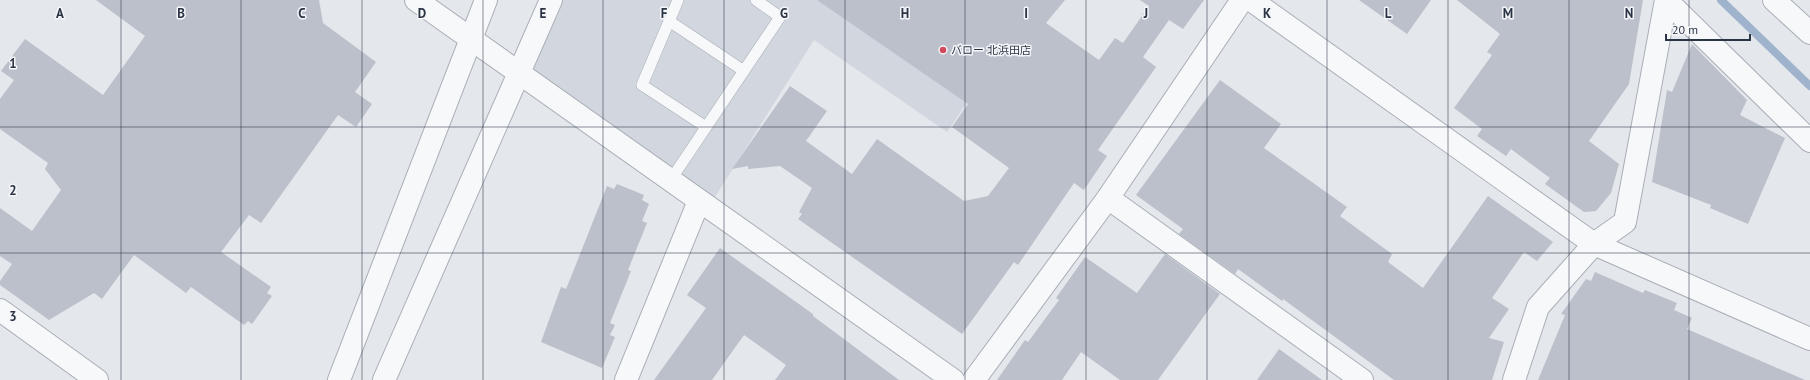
<svg xmlns="http://www.w3.org/2000/svg" width="1810" height="380" viewBox="0 0 1810 380" font-family="'PT Sans','Noto Sans JP',sans-serif">
	<rect width="100%" height="100%" fill="#e4e7ec"/>
	<!-- built -->
	<path fill="#d2d6de" d="M 551,0 L 1037,0 L 947,132 L 814,40 L 708,208 L 519,74 Z"/>
	<g fill="none" stroke-linecap="round" stroke-linejoin="round">
		<!-- stream -->
		<path stroke="#9fb4cc" stroke-width="8" d="M 1721,0 L 1810,86"/>
	</g>
	<!-- building -->
	<g fill="#bbc0ca">
		<path d="M 96,0 L 319,0 L 323,23 L 376,62 L 355,92 L 372,104 L 356,127 L 338,115 L 261,223 L 249,215 L 221,252 L 271,287 L 267,293 L 272,296 L 252,324 L 248,321 L 244,325 L 191,287 L 186,293 L 134,255 L 102,299 L 94,293 L 49,320 L 0,285 L 0,281 L 12,264 L 0,256 L 0,208 L 32,231 L 61,190 L 45,169 L 48,163 L 0,129 L 0,99 L 14,80 L 1,71 L 25,39 L 103,95 L 145,36 Z"/>
		<path d="M 817,0 L 1065,0 L 1046,23 L 1099,60 L 1115,38 L 1123,43 L 1149,6 L 1140,0 L 1204,0 L 1183,29 L 1169,20 L 1143,57 L 1156,67 L 1098,150 L 1107,156 L 1084,190 L 1074,183 L 1018,265 L 1014,262 L 962,334 L 798,219 L 802,214 L 799,212 L 812,188 L 780,166 L 748,169 L 748,166 L 732,169 L 790,86 L 827,111 L 806,141 L 852,174 L 877,139 L 964,201 L 988,196 L 1009,168 L 952,127 L 968,104 Z"/>
		<path d="M 1359,0 L 1431,0 L 1407,34 Z"/>
		<path d="M 1457,0 L 1643,0 L 1629,84 L 1589,141 L 1619,164 L 1611,193 L 1596,211 L 1584,212 L 1545,184 L 1550,178 L 1511,149 L 1506,156 L 1477,136 L 1482,129 L 1454,108 L 1492,55 L 1487,52 L 1500,34 Z"/>
		<path d="M 1692,44 L 1747,100 L 1740,115 L 1785,138 L 1748,224 L 1710,208 L 1711,205 L 1652,182 L 1667,90 L 1672,92 Z"/>
		<path d="M 1220,80 L 1281,124 L 1264,148 L 1347,207 L 1340,216 L 1392,254 L 1388,262 L 1423,288 L 1488,196 L 1553,242 L 1537,261 L 1524,252 L 1492,298 L 1509,309 L 1489,338 L 1504,342 L 1492,380 L 1394,380 L 1283,299 L 1282,301 L 1238,269 L 1235,274 L 1179,234 L 1183,229 L 1136,195 Z"/>
		<path d="M 617,184 L 644,195 L 642,200 L 649,204 L 642,221 L 647,223 L 628,270 L 631,271 L 610,323 L 615,325 L 610,335 L 615,337 L 602,368 L 541,342 L 561,287 L 566,289 L 571,277 L 607,186 L 614,189 Z"/>
		<path d="M 720,248 L 813,314 L 813,316 L 899,380 L 775,380 L 786,365 L 744,335 L 712,380 L 654,380 L 706,308 L 687,295 Z"/>
		<path d="M 1165,254 L 1220,294 L 1158,380 L 1120,380 L 1081,352 L 1062,380 L 997,380 L 1025,340 L 1028,342 L 1059,300 L 1056,298 L 1085,257 L 1137,293 Z"/>
		<path d="M 1595,272 L 1643,293 L 1645,290 L 1677,303 L 1674,310 L 1692,318 L 1687,329 L 1805,380 L 1538,380 L 1565,315 L 1561,314 L 1586,279 L 1591,281 Z"/>
		<path d="M 1279,349 L 1322,380 L 1257,380 Z"/>
	</g>
	<g fill="none" stroke-linecap="round" stroke-linejoin="round">
		<defs>
			<g id="service">
				<path d="M 678,0 L 642,85 L 706,127"/>
				<path d="M 669,21 L 744,71"/>
				<path d="M 670,181 L 780,17 L 756,0"/>
			</g>
			<g id="minor">
				<path d="M 1251,0 L 1594,244 L 1810,339"/>
				<path d="M 1666,0 L 1810,141"/>
				<path d="M 1774,0 L 1810,33"/>
				<path d="M 1108,198 L 1362,380"/>
				<path d="M 0,310 L 97,380"/>
				<path d="M 626,380 L 699,201"/>
				<path d="M 974,380 L 1108,198 L 1242,0"/>
				<path d="M 1514,380 L 1538,307 L 1594,244 L 1625,222 L 1666,0"/>
			</g>
			<g id="tertiary">
				<path d="M 416,0 L 953,380"/>
				<path d="M 339,380 L 486,0"/>
				<path d="M 384,380 L 551,0"/>
			</g>
		</defs>
		<!-- service casing -->
		<use href="#service" stroke="#a9aeb7" stroke-width="12"/>
		<!-- minor casing -->
		<use href="#minor" stroke="#a9aeb7" stroke-width="24"/>
		<!-- tertiary casing -->
		<use href="#tertiary" stroke="#a9aeb7" stroke-width="24"/>
		<!-- service -->
		<use href="#service" stroke="#f7f8fa" stroke-width="11"/>
		<!-- minor -->
		<use href="#minor" stroke="#f7f8fa" stroke-width="22"/>
		<!-- tertiary -->
		<use href="#tertiary" stroke="#f7f8fa" stroke-width="22"/>
	</g>
	<!-- grid -->
	<path fill="none" stroke="#2b3445" stroke-width="1" stroke-opacity="0.55" d="M 121,0 L 121,380M 241,0 L 241,380M 362,0 L 362,380M 483,0 L 483,380M 603,0 L 603,380M 724,0 L 724,380M 845,0 L 845,380M 965,0 L 965,380M 1086,0 L 1086,380M 1207,0 L 1207,380M 1327,0 L 1327,380M 1448,0 L 1448,380M 1569,0 L 1569,380M 1689,0 L 1689,380M 0,127 L 1810,127M 0,253 L 1810,253"/>
	<!-- markers -->
	<circle fill="#d1495b" stroke="#f4f6f9" stroke-width="1.5" cx="943" cy="50" r="4"/>
	<g text-anchor="middle" dominant-baseline="central" stroke-width="3" stroke-linejoin="round" paint-order="stroke">
		<!-- poi labels -->
		<g font-size="11" fill="#2b3445" stroke="#f4f6f9" text-anchor="start">
			<text x="951" y="50">バロー 北浜田店</text>
		</g>
	</g>
	<g font-size="13" text-anchor="middle" font-weight="bold" fill="#2b3445" stroke="#f4f6f9" stroke-width="3" stroke-linejoin="round" paint-order="stroke">
		<text x="60" y="18">A</text>
		<text x="181" y="18">B</text>
		<text x="302" y="18">C</text>
		<text x="422" y="18">D</text>
		<text x="543" y="18">E</text>
		<text x="664" y="18">F</text>
		<text x="784" y="18">G</text>
		<text x="905" y="18">H</text>
		<text x="1026" y="18">I</text>
		<text x="1146" y="18">J</text>
		<text x="1267" y="18">K</text>
		<text x="1388" y="18">L</text>
		<text x="1508" y="18">M</text>
		<text x="1629" y="18">N</text>
		<text x="13" y="68">1</text>
		<text x="13" y="195">2</text>
		<text x="13" y="321">3</text>
	</g>
	<!-- scale -->
	<path d="M1666 34v6h84v-6" fill="none" stroke="#2b3445" stroke-width="2"/>
	<text x="1672" y="34" font-size="12" fill="#2b3445" stroke="#f4f6f9" stroke-width="3" paint-order="stroke">20 m</text>
</svg>
